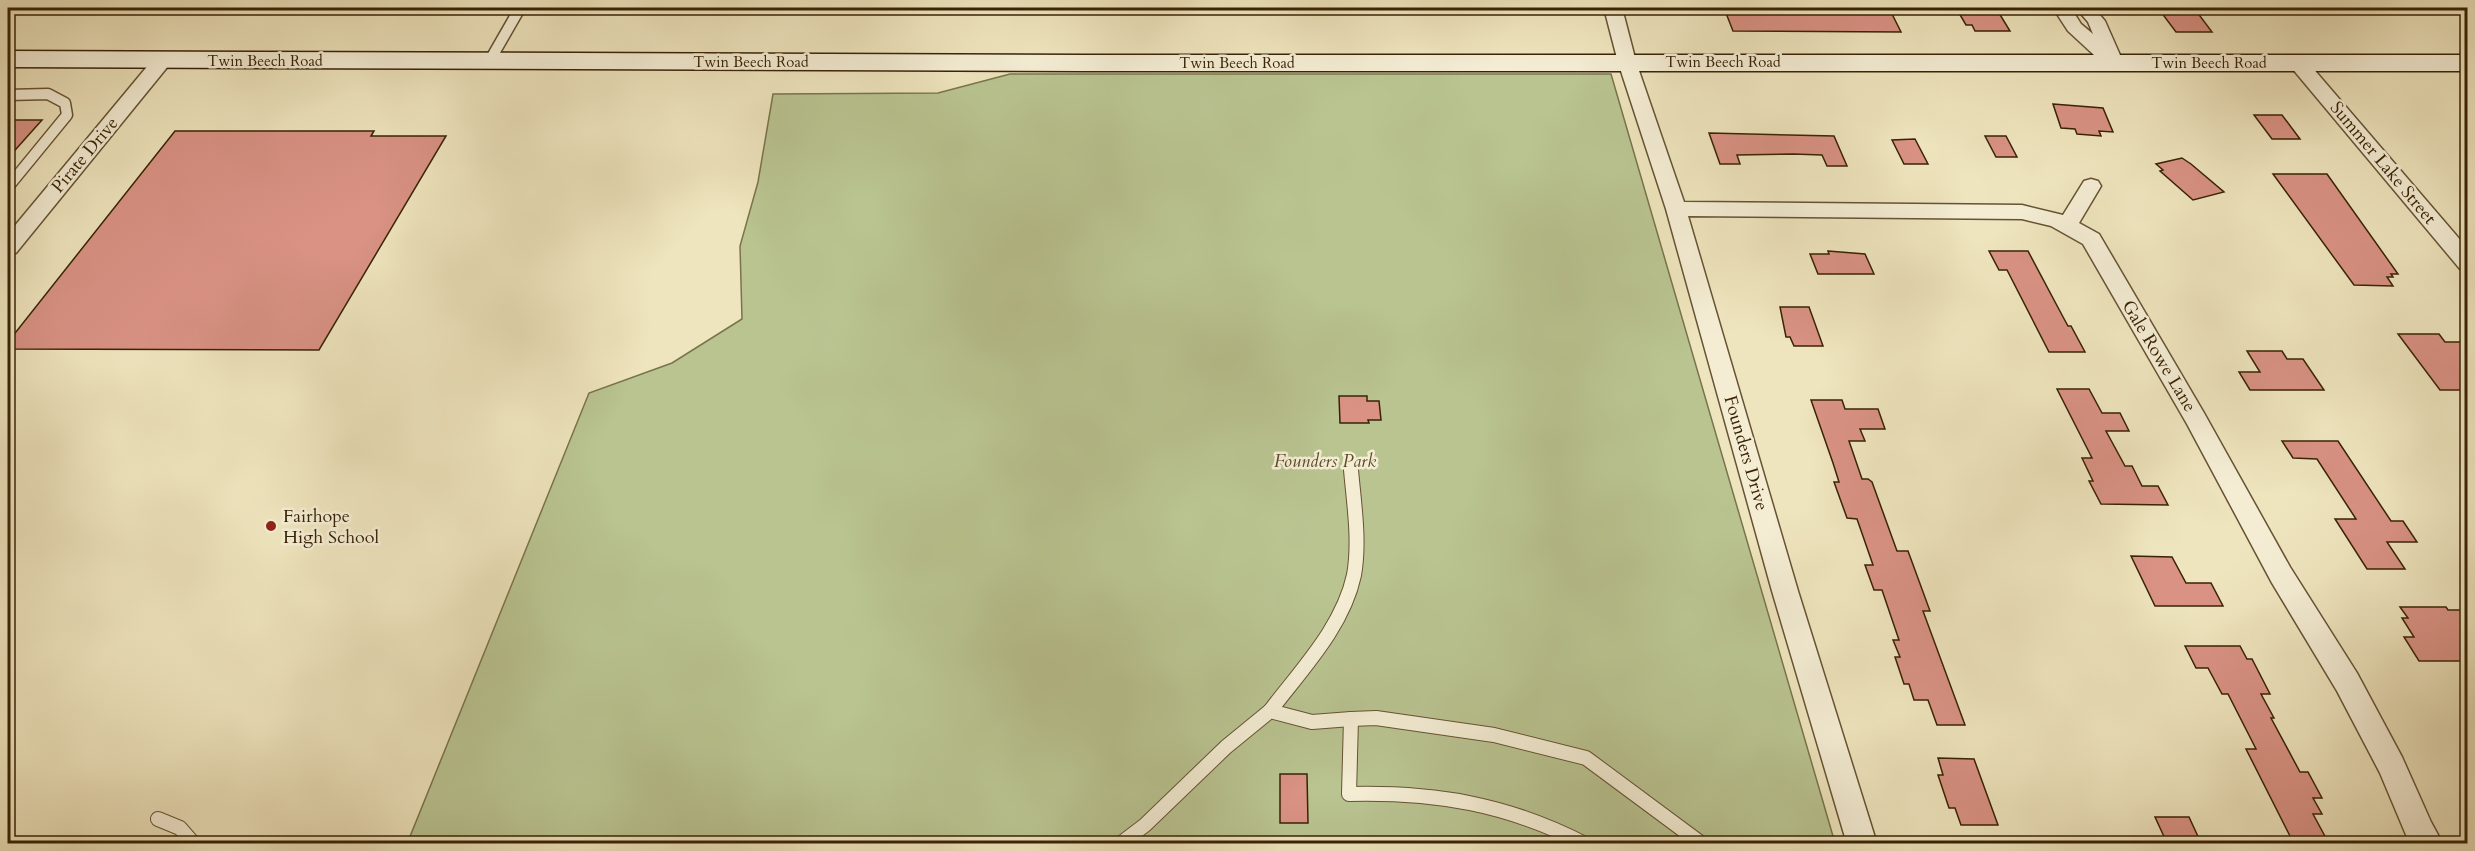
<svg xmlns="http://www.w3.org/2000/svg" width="2475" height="851" viewBox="0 0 2475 851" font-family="Cardo,serif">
	<rect width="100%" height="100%" fill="#eee4bd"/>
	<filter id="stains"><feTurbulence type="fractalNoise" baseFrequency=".00333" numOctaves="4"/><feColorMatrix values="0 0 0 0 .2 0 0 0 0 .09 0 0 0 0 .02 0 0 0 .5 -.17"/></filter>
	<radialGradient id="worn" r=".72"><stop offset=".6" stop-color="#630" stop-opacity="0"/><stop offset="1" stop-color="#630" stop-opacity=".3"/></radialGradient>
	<!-- green -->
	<path fill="#b9c491" stroke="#78744b" stroke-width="1.5" d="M 1010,74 L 1611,74 L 1835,843 L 407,844 L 589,393 L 672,363 L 742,319 L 740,246 L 758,182 L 773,94 L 938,93 Z"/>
	<!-- building -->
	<g fill="#d99284" stroke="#382305" stroke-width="1.5">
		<path d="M 1724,8 L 1889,8 L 1901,32 L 1733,31 Z"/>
		<path d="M 1956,8 L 1996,8 L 2010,31 L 1975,31 L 1972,25 L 1966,25 Z"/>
		<path d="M 2158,8 L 2194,8 L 2212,32 L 2176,32 Z"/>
		<path d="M 2053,104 L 2103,108 L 2113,132 L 2099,131 L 2101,136 L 2077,134 L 2075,129 L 2061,128 Z"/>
		<path d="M 2254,115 L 2282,115 L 2300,139 L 2272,139 Z"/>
		<path d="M 8,120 L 42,120 L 8,158 Z"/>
		<path d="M 175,131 L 374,131 L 371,136 L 446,136 L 319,350 L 8,349 L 8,342 Z"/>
		<path d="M 1709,133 L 1834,136 L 1847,166 L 1827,166 L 1822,155 L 1793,154 L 1737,155 L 1740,164 L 1720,164 Z"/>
		<path d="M 1985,136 L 2006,136 L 2017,157 L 1996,157 Z"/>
		<path d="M 1915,139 L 1928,164 L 1904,164 L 1892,140 Z"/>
		<path d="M 2182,158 L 2191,164 L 2224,192 L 2193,200 L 2160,171 L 2163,170 L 2156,164 Z"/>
		<path d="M 2273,174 L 2327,174 L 2398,274 L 2391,274 L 2393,277 L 2387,277 L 2393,286 L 2354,285 Z"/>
		<path d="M 1828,251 L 1865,254 L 1874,274 L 1818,274 L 1810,254 L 1829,254 Z"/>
		<path d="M 1989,251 L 2028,251 L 2062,315 L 2068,326 L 2071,326 L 2085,352 L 2049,352 L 2007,270 L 1999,270 Z"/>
		<path d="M 1780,307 L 1809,307 L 1823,346 L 1794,346 L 1790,337 L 1786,337 Z"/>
		<path d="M 2398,334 L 2439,334 L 2445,342 L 2468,342 L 2468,390 L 2440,390 Z"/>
		<path d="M 2247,351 L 2282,351 L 2287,359 L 2303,359 L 2324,390 L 2250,390 L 2239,372 L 2260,372 Z"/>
		<path d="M 2057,389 L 2089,389 L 2102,413 L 2120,413 L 2129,431 L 2106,431 L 2125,466 L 2132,466 L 2142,486 L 2158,486 L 2168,505 L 2101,504 L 2089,481 L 2093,481 L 2082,458 L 2092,458 Z"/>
		<path d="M 1339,396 L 1367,396 L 1367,401 L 1379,401 L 1381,420 L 1368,420 L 1369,423 L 1340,423 Z"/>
		<path d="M 1811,400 L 1842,400 L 1845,409 L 1878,409 L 1885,429 L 1860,429 L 1865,441 L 1849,441 L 1862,479 L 1868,479 L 1872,482 L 1897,551 L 1908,551 L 1930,611 L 1923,611 L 1965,725 L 1937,725 L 1928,700 L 1914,700 L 1909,684 L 1904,684 L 1895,657 L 1900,657 L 1893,640 L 1899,640 L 1882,590 L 1874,590 L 1865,565 L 1873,565 L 1857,519 L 1847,518 L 1834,482 L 1839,482 L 1833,463 Z"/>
		<path d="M 2282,441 L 2338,441 L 2391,521 L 2403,521 L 2417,542 L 2387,542 L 2405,569 L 2367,569 L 2335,519 L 2356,519 L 2317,459 L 2293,458 Z"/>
		<path d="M 2131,556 L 2172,557 L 2186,583 L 2211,583 L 2223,606 L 2155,606 Z"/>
		<path d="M 2400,607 L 2446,607 L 2448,610 L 2461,610 L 2468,619 L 2468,661 L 2419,661 L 2404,637 L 2414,637 L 2402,618 L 2408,618 Z"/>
		<path d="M 2185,646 L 2240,646 L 2247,659 L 2252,659 L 2270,694 L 2261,694 L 2274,718 L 2271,718 L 2300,772 L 2308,772 L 2322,798 L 2313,798 L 2322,814 L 2313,814 L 2327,840 L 2292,840 L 2246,749 L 2256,749 L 2228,694 L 2222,694 L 2208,668 L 2196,668 Z"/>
		<path d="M 1938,758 L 1974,759 L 1998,825 L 1961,825 L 1955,808 L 1949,808 L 1938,775 L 1943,775 Z"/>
		<path d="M 1280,774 L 1307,774 L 1308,823 L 1280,823 Z"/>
		<path d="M 2155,817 L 2189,817 L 2201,843 L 2167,843 Z"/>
	</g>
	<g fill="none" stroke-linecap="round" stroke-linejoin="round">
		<defs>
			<g id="lane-far1">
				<path d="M 489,62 L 520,8"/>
				<path d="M 8,95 L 48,94 L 65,103 L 67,115 L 8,187"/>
			</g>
			<g id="lane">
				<path d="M 1270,711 C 1301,670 1343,627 1354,575 C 1360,541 1354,504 1351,470"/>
				<path d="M 158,819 L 180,828 L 194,844"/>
				<path d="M 1120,844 L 1145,825 L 1226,747 L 1270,711 L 1312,722 L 1351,719"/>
				<path d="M 1585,844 C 1507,804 1436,792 1349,794 L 1351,719 L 1376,718 L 1494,735 L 1586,758 L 1702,844"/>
			</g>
			<g id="street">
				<path d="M 1604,8 L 1622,8 L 1636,62 L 1684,202 L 2022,205 L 2063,215 L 2084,181 L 2091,179 L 2098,181 L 2101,186 L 2079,223 L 2099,234 L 2204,413 L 2290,567 L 2357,673 L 2402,757 L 2431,822 L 2443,844 L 2409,842 L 2380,773 L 2337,691 L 2272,583 L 2187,424 L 2083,244 L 2051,226 L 2022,219 L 1688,216 L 1798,591 L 1877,844 L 1847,844 L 1772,591 L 1666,209 L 1618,62 Z"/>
				<path d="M 2053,8 L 2071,8 L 2081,24 L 2093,34 L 2088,22 L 2076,8 L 2094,8 L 2105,21 L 2120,55 L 2119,57 L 2123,63 L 2121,67 L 2107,67 L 2068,31 Z"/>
				<path d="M 162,55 L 169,57 L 171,61 L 169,65 L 16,253 L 8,255 L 8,234 L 155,57 Z"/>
				<path d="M 2298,57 L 2305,59 L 2468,249 L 2468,271 L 2460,269 L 2291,67 L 2289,63 L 2291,59 Z"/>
			</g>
			<path id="secondary" d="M 8,51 L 1084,55 L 2468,55 L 2468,71 L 1084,71 L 8,67 Z"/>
		</defs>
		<!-- lane-far1 casing -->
		<use href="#lane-far1" stroke="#665333" stroke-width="13"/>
		<!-- lane casing -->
		<use href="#lane" stroke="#665333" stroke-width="16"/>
		<!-- street casing -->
		<use href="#street" stroke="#665333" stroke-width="3"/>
		<!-- secondary casing -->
		<use href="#secondary" stroke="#382305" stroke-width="3"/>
		<!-- lane-far1 -->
		<use href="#lane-far1" stroke="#f4edd4" stroke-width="10"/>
		<!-- lane -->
		<use href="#lane" stroke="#f4edd4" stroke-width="14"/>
		<!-- street -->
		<use href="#street" fill="#f4edd4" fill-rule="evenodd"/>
		<!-- secondary -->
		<use href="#secondary" fill="#f4edd4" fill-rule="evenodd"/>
	</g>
	<!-- markers -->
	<circle fill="#8f2418" stroke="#f4edd4" stroke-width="2" cx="271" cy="526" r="6"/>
	<g text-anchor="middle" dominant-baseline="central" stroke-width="5" stroke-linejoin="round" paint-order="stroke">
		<!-- far-street labels -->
		<g font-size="15" fill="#382305" stroke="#f4edd4">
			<text x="265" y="61">Twin Beech Road</text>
			<text x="751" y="62">Twin Beech Road</text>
			<text x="1723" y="62">Twin Beech Road</text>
			<text x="1237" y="63">Twin Beech Road</text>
			<text x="2209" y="63">Twin Beech Road</text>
		</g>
		<!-- street labels -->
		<g font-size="18" fill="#382305" stroke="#f4edd4">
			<text transform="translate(85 155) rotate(-50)">Pirate Drive</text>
			<text transform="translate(2383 163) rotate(50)">Summer Lake Street</text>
			<text transform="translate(2159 356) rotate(59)">Gale Rowe Lane</text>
			<text transform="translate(1746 453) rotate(74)">Founders Drive</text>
		</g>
		<!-- park labels -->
		<g font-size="18" font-style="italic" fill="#584b28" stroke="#f4edd4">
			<text x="1325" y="461">Founders Park</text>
		</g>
		<!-- poi labels -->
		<g font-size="18" fill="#382305" stroke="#f4edd4" text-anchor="start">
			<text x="283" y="516">Fairhope<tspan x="283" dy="21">High School</tspan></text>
		</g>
	</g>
	<!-- margin -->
	<rect width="2475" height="851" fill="none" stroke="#eee4bd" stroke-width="30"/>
	<rect x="9" y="9" width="2457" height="833" fill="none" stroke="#382305" stroke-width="3"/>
	<rect x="15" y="15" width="2445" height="821" fill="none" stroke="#382305" stroke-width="1.5"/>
	<rect width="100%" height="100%" filter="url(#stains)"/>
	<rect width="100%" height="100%" fill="url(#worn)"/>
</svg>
